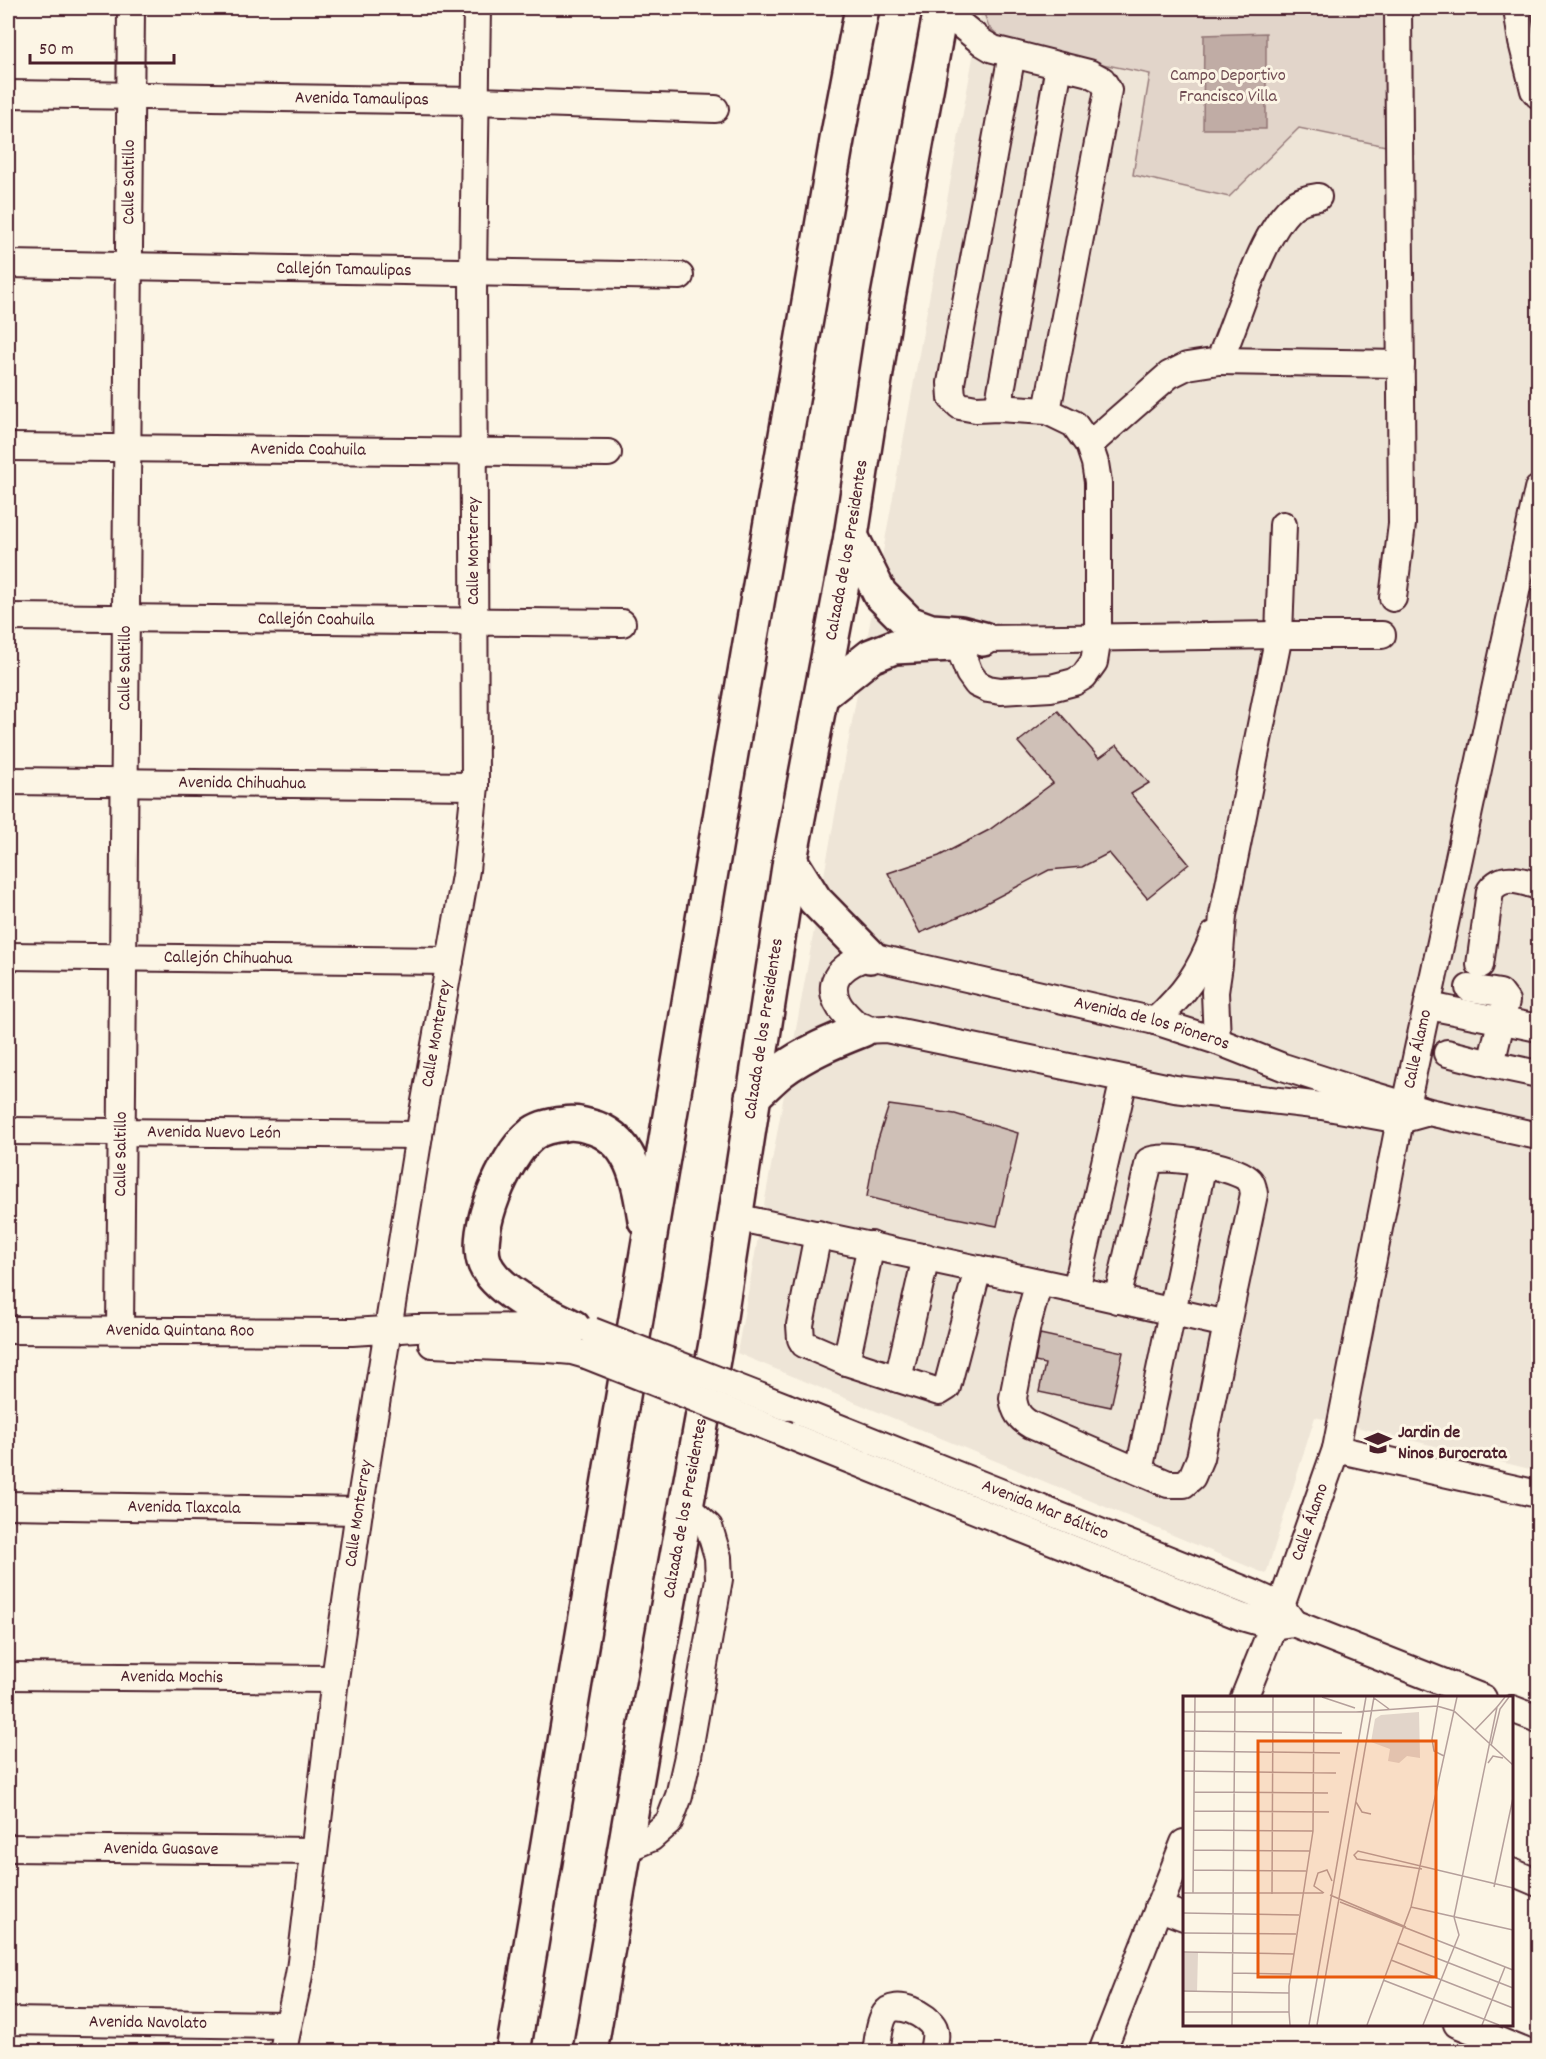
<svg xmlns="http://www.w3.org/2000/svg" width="1546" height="2059" viewBox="0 0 1546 2059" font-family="Dekko,sans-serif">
	<rect width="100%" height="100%" fill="#fcf5e5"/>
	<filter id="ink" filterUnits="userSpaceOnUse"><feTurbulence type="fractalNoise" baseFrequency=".0167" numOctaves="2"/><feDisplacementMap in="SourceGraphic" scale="12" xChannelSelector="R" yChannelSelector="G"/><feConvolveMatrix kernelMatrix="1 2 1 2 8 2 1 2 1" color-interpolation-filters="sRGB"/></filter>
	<g filter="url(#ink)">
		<!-- built -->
		<path fill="#eee5d7" d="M 982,8 L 1538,8 L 1538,1471 L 1315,1417 L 1266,1574 L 737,1353 Z"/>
		<!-- green -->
		<path fill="#e2d5ca" stroke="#967a7a" stroke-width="1.5" d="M 982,8 L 1406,8 L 1410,151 L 1299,128 L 1229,197 L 1133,175 L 1150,74 L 1008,44 L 989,27 Z"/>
		<!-- water -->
		<path fill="#c0aca5" stroke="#917474" stroke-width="1.5" d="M 1266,33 L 1266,129 L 1203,129 L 1204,35 Z"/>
		<!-- building -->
		<g fill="#cfc0b7" stroke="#4a1f2b" stroke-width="1.5">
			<path d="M 1058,711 L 1099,758 L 1117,745 L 1149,783 L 1131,794 L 1189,864 L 1147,898 L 1109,853 L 1082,867 L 1049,870 L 967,913 L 920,933 L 888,873 L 939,856 L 989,830 L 1053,783 L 1018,742 Z"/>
			<path d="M 889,1105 L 955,1114 L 1018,1133 L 997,1226 L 931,1213 L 867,1197 L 875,1149 Z"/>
			<path d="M 1040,1334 L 1123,1352 L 1111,1407 L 1039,1392 L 1045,1364 L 1035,1362 Z"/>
		</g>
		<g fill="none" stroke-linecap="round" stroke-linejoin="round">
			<defs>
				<g id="minor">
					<path d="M 1517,8 L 1522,42 L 1534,90 L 1538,95"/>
					<path d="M 941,9 L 983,43 L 993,49 L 1089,73 L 1102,80 L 1108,90 L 1047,411"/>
					<path id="s1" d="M 8,94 L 476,101 L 715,109"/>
					<path id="s2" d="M 8,264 L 680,276"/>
					<path d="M 1219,361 L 1401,364"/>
					<path d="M 998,408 L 1059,66"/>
					<path d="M 1089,445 L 1169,375 L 1187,366 L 1219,361 C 1238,320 1260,235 1292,207 C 1299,201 1309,198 1318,197"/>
					<path id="s3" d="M 8,447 L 608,453"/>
					<path d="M 1393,598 L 1402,524 L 1398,8"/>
					<path id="s4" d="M 8,617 L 622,623"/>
					<path d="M 983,639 L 1279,635 L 1382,635"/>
					<path d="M 958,644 L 969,673 L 977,684 L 988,689 L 1001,691 L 1051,688 L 1074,682 L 1084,676 L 1094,662 L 1098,637 L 1098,482 L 1095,463 L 1089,445 L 1074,424 L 1047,411 L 998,408 L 976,409 L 960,406 L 952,398 L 951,383 L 1012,54"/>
					<path id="s5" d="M 8,781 L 475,786"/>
					<path id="s6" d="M 8,956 L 450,961"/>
					<path d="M 1480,965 L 1490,891 C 1503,873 1521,881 1538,886"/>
					<path d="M 1469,988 L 1500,993 L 1506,1001 L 1491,1064 L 1538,1074"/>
					<path d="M 1429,1006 L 1538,1028"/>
					<path d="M 1155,1021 C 1185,993 1199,973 1214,935"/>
					<path d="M 1217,1041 L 1215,992 L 1219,965 L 1223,915 L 1279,635 L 1283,525"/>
					<path d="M 1447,1053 L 1491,1064"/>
					<path id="s7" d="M 1429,1112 L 1400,1120 L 1322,1106 L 1175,1089 L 886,1029 L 862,1030 C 853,1021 842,1013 837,1002 C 825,976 849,962 870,956 L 1155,1021 L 1217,1041 L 1283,1067 L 1358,1091 L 1429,1112 L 1538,1136"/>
					<path id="s8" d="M 8,1131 L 419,1135"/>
					<path d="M 735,1217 L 1076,1290 L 1124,1079"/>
					<path d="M 818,1234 L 800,1325 L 801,1339 L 804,1344 L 846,1362 L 939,1392 L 947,1387 L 978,1269"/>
					<path d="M 1039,1282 L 1027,1325 L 1013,1398 C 1015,1412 1019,1418 1031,1425 L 1168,1484 L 1184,1484 L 1192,1477 L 1200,1458 L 1227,1324"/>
					<path d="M 1076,1290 L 1227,1324 L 1254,1194 C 1253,1189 1253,1185 1250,1181 C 1238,1167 1166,1153 1149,1161 L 1117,1300"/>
					<path id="s9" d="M 8,1330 L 352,1332 L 416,1328 L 571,1327"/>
					<path id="s10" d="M 120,1330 L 131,8"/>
					<path d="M 432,1344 L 549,1349 L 572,1351 L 586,1355"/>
					<path d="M 846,1362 L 871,1245"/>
					<path d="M 898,1379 L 926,1257"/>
					<path id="s11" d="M 787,1407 L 1255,1594 L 1281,1606 L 1292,1621"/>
					<path d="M 788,1435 L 1242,1617 L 1273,1626 L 1293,1623 L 1483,1698"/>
					<path d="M 1336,1449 L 1538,1494"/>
					<path d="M 1139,1471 L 1203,1163"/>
					<path id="s12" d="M 8,1505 L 359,1511"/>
					<path id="s13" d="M 8,1676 L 335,1679"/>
					<path id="s14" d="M 1244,1698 L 1281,1606 L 1336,1449 L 1400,1120 L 1406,1105 L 1538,489"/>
					<path d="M 1512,1709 L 1538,1719"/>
					<path id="s15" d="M 8,1848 L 313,1851"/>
					<path d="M 625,1849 L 651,1838 L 669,1822 L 679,1796 L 688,1756 L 719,1579 L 718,1557 L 709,1527 L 686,1506"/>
					<path d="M 1512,1872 L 1538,1883"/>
					<path d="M 1158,1907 L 1184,1917"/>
					<path id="s16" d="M 8,2021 L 287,2025"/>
					<path d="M 1457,2024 L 1526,2052"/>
					<path id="s17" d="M 283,2052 C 288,2021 297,1993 301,1962 L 335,1679 L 359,1511 L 419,1135 L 466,870 L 475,786 L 473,273 L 477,8"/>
					<path d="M 876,2052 C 878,2041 879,2023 885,2014 C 895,1998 928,2015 934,2028 C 937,2035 934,2044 933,2052"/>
					<path d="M 1102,2052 L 1184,1843"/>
				</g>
				<g id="highway">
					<path d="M 851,536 L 880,594 L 909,623 L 931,631 L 960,633 L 983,639"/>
					<path d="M 822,695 L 871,656 L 894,647 L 952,644"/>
					<path d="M 790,860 L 815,900 L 870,956"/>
					<path d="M 752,1097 C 762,1089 771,1079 781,1071 C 805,1053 834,1041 862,1030"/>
					<path d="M 573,1327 C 547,1314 497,1292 485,1264 C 472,1231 505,1156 531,1135 C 540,1127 554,1125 565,1124 C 573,1122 580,1124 588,1126 C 632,1136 639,1182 645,1220"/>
					<path d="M 513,2052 L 725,788 L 838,134 L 862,8"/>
					<path id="s18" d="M 590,2052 L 645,1731 L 716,1343 L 790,860 L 851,536 L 885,314 L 941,8"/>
				</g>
			</defs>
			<!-- minor casing -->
			<use href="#minor" stroke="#4a1f2b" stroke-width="30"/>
			<!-- highway casing -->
			<use href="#highway" stroke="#4a1f2b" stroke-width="38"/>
			<!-- minor -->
			<use href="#minor" stroke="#fcf5e5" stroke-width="26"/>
			<!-- highway -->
			<use href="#highway" stroke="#fcf5e5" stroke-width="33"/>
			<defs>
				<g id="minor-bridge">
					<path d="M 592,1331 L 787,1407"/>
					<path d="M 586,1355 L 788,1435"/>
				</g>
			</defs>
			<!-- minor-bridge casing -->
			<use href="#minor-bridge" stroke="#4a1f2b" stroke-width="30" stroke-linecap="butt"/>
			<!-- minor-bridge -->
			<use href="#minor-bridge" stroke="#fcf5e5" stroke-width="26"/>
		</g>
	</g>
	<!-- icons -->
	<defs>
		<symbol id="school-bare" viewBox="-9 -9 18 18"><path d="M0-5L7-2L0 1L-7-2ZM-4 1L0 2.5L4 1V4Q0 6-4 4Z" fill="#4a1f2b" stroke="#fcf5e5" stroke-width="2.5" paint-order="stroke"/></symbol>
	</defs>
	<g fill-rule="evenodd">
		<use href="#school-bare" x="1359" y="1424" width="38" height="38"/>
	</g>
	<g text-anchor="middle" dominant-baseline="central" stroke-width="6" stroke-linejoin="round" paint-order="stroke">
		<!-- park labels -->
		<g font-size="18" fill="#704c53" stroke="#fcf5e5">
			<text x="1228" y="76">Campo Deportivo<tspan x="1228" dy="21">Francisco Villa</tspan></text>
		</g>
		<!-- street labels -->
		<g font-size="18" fill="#4a1f2b" stroke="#fcf5e5">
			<text stroke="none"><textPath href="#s1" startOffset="354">Avenida Tamaulipas</textPath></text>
			<text stroke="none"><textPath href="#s10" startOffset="1148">Calle Saltillo</textPath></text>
			<text stroke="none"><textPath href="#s2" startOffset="336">Callejón Tamaulipas</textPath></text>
			<text stroke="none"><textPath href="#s3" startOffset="300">Avenida Coahuila</textPath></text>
			<text stroke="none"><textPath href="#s18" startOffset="1524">Calzada de los Presidentes</textPath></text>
			<text transform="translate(474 551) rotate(-90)">Calle Monterrey</text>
			<text stroke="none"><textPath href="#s4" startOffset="308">Callejón Coahuila</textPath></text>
			<text stroke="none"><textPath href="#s10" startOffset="662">Calle Saltillo</textPath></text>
			<text stroke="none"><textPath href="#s5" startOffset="234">Avenida Chihuahua</textPath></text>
			<text stroke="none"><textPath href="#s6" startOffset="220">Callejón Chihuahua</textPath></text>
			<text stroke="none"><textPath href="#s7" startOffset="970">Avenida de los Pioneros</textPath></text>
			<text stroke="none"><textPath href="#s18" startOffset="1038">Calzada de los Presidentes</textPath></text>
			<text stroke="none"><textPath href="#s17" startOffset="1030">Calle Monterrey</textPath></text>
			<text stroke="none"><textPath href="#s14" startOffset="674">Calle Álamo</textPath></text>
			<text stroke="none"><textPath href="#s8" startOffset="206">Avenida Nuevo León</textPath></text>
			<text stroke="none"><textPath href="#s10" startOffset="176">Calle Saltillo</textPath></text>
			<text stroke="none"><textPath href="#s9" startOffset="172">Avenida Quintana Roo</textPath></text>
			<text stroke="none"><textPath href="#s12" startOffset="176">Avenida Tlaxcala</textPath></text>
			<text stroke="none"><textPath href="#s18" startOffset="552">Calzada de los Presidentes</textPath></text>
			<text stroke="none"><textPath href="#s11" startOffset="278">Avenida Mar Báltico</textPath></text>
			<text stroke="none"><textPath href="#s17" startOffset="544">Calle Monterrey</textPath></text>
			<text stroke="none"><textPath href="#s14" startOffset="188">Calle Álamo</textPath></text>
			<text stroke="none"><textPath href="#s13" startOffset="164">Avenida Mochis</textPath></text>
			<text stroke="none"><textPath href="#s15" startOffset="153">Avenida Guasave</textPath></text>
			<text stroke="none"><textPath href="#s16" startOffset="140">Avenida Navolato</textPath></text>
		</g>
		<!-- poi labels -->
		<g font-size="18" font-weight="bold" fill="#4a1f2b" stroke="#fcf5e5" text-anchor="start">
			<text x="1398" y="1433">Jardin de<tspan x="1398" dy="21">Ninos Burocrata</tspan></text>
		</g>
	</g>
	<!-- overview -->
	<g transform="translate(1183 1696)">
		<rect width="330" height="330" fill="#fcf5e5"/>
		<path d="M 236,16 L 237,62 L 224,60 L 216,67 L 205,65 L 207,53 L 188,46 L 192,23 L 198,19 ZM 0,257 L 15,257 L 14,296 L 0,296 Z" fill="#e2d5ca"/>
		<path fill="none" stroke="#b59f9b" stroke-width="1.5" d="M 139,1 L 172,12M 256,1 L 249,43 L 251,55 L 261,60M 191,2 L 206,13M 0,16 L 173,16 L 254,10 L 271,15 L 330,69M 292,34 L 314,11M 0,35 L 159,37M 308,50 L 317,13 L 326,1M 0,55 L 157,57M 305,67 L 310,60 L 320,62M 0,75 L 153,77M 11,96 L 145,97M 173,106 L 179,116 L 188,118M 11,115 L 146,116M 11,134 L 130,135M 10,154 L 127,155M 239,173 L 174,163 L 171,159 L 175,155 L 330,192M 10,174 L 123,175M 311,191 L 330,102M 0,197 L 140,197M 10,197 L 12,1M 141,197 L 131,190 L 135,177 L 144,174 L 149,185M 89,198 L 90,1M 147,199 L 223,231M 157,206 L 330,274M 228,211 L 330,234M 0,217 L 116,219M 0,237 L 113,238M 215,247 L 330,292M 0,256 L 111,258M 208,264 L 330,312M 49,277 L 108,278M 200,284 L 316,329M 0,295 L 106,297M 0,316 L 106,316 L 107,329M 106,316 L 106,290 L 130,135 L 131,1M 49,329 L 52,1M 126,329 L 183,1M 134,329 L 191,1M 184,329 L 228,211 L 274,1M 240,329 L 276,239 L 271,221 L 314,11 L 322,1M 299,329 L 322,271"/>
		<path fill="#e8590c" fill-opacity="0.15" stroke="#e8590c" stroke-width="3" d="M 75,45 L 253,45 L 253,281 L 75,281 Z"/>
		<rect width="330" height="330" fill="none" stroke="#4a1f2b" stroke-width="3"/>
	</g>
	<!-- margin -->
	<rect width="1546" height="2059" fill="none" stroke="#fcf5e5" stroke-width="30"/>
	<rect x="15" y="15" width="1516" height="2029" fill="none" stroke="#4a1f2b" stroke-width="2" filter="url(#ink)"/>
	<!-- scale -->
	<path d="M30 54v9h144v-9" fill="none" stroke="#4a1f2b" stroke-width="3"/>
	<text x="39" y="54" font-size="18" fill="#4a1f2b" stroke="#fcf5e5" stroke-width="4.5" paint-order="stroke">50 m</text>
</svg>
